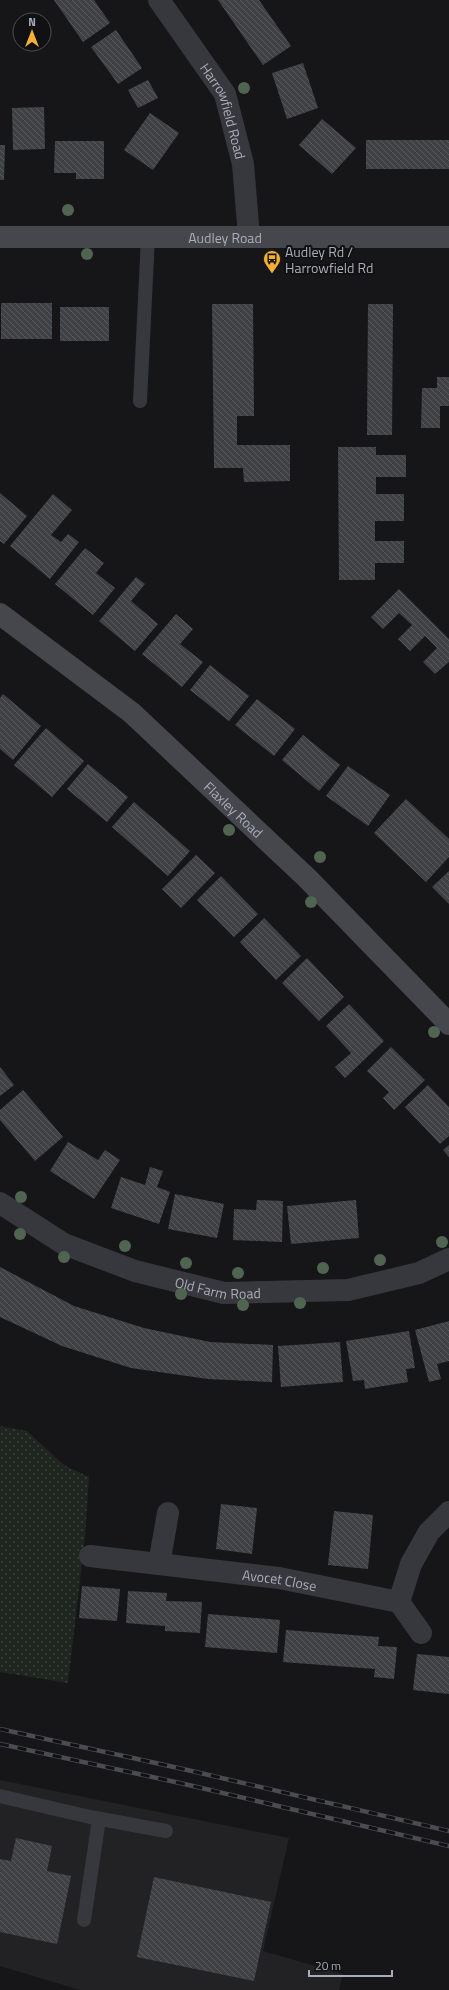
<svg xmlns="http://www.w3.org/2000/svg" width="449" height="1990" viewBox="0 0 449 1990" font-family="'Titillium Web',sans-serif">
	<defs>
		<pattern id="grass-dots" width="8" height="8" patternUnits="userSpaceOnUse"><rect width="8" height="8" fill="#1e261f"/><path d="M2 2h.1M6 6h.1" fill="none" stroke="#3c433d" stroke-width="1.8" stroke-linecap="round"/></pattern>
		<pattern id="building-back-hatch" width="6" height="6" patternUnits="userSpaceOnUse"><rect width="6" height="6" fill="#404145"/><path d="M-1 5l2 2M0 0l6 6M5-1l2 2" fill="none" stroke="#595a5e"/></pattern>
	</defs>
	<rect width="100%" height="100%" fill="#161618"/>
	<!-- built -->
	<path fill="#222225" d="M 0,1780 L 289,1838 L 263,1951 L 343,1974 L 339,1990 L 80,1990 L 0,1966 Z"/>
	<!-- grass -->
	<path fill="url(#grass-dots)" d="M 0,1426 L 27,1431 L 64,1465 L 89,1477 L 85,1537 L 68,1683 L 0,1672 Z"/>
	<!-- building -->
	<g fill="url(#building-back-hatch)">
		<path d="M 54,0 L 94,0 L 110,23 L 83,42 Z"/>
		<path d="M 218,0 L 259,0 L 291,46 L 263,65 Z"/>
		<path d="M 116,30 L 142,68 L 118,84 L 91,47 Z"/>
		<path d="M 303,63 L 318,108 L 287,119 L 272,73 Z"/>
		<path d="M 148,80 L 158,98 L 138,108 L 128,90 Z"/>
		<path d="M 44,107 L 45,149 L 13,150 L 12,108 Z"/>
		<path d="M 150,113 L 179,133 L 153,170 L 124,150 Z"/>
		<path d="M 322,119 L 356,148 L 332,174 L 299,145 Z"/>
		<rect x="366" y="140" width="83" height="29"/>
		<path d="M 55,141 L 104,141 L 104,179 L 76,179 L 76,173 L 54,173 Z"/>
		<path d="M 0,145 L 5,145 L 4,180 L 0,180 Z"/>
		<rect x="1" y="303" width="51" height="36"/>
		<path d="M 212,304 L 253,304 L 254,416 L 237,416 L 237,445 L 290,445 L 290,481 L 244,482 L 243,468 L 214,468 Z"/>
		<path d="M 368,304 L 393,304 L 392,435 L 367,435 Z"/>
		<rect x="60" y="307" width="49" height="34"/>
		<path d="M 437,377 L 449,377 L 449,406 L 440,406 L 440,428 L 421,428 L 422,388 L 437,388 Z"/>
		<path d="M 338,447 L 376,447 L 376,455 L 406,455 L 406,477 L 376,477 L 376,494 L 404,494 L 404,521 L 375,521 L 375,541 L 404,541 L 404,563 L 375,563 L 375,580 L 339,580 Z"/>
		<path d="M 0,493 L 27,516 L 4,544 L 0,541 Z"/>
		<path d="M 53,494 L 72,510 L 51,535 L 61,542 L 68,534 L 79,542 L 50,579 L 10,546 Z"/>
		<path d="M 85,548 L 104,563 L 96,573 L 115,588 L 93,615 L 55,584 Z"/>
		<path d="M 136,577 L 145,584 L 131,601 L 158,624 L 135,651 L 99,621 Z"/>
		<path d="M 399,589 L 449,639 L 449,662 L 435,674 L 423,662 L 437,648 L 425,636 L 410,651 L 398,639 L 412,625 L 399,613 L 383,629 L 371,617 Z"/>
		<path d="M 176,614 L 193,629 L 180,644 L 203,662 L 182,687 L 142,654 Z"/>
		<path d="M 210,665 L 249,696 L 229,721 L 190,690 Z"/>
		<path d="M 3,694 L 41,726 L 13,760 L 0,749 L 0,698 Z"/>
		<path d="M 257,699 L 295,729 L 274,756 L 235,725 Z"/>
		<path d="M 46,728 L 84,761 L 52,797 L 14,765 Z"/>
		<path d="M 303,735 L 340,765 L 319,791 L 282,760 Z"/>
		<path d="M 88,764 L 128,797 L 107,822 L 67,789 Z"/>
		<path d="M 348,766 L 390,795 L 368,826 L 326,796 Z"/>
		<path d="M 406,799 L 449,839 L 449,857 L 426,882 L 374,833 Z"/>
		<path d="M 134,802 L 190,851 L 168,876 L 112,827 Z"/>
		<path d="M 196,855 L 215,873 L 181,908 L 162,889 Z"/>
		<path d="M 449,871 L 449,904 L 432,887 Z"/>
		<path d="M 221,876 L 258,914 L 234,937 L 197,900 Z"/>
		<path d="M 264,918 L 301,956 L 276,980 L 240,942 Z"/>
		<path d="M 307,958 L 344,997 L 319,1021 L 282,983 Z"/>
		<path d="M 349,1004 L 384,1041 L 345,1078 L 335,1067 L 351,1053 L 326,1026 Z"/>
		<path d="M 391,1047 L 425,1080 L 394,1110 L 383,1098 L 389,1092 L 367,1071 Z"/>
		<path d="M 0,1067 L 14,1085 L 0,1096 Z"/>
		<path d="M 428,1085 L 449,1107 L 449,1136 L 440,1144 L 405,1107 Z"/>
		<path d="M 23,1090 L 63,1137 L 35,1161 L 0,1120 L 0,1110 Z"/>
		<path d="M 68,1142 L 98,1160 L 105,1150 L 120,1160 L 94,1199 L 50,1171 Z"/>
		<path d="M 449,1145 L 449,1157 L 443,1150 Z"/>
		<path d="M 150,1167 L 163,1171 L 157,1187 L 170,1192 L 159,1224 L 111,1208 L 121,1177 L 145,1185 Z"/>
		<path d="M 175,1194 L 224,1204 L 217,1238 L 168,1229 Z"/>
		<path d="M 257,1200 L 283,1201 L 282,1242 L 233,1240 L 234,1209 L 256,1210 Z"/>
		<path d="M 356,1200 L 359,1238 L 291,1244 L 287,1206 Z"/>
		<path d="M 0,1267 L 74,1306 L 144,1328 L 210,1342 L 273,1345 L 272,1382 L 208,1379 L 131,1368 L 62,1346 L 0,1317 Z"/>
		<path d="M 449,1321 L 449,1361 L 437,1364 L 441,1379 L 429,1382 L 415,1330 Z"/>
		<path d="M 409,1331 L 415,1368 L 406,1369 L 408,1382 L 365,1389 L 364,1380 L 353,1381 L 346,1341 Z"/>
		<path d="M 340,1342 L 343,1382 L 281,1387 L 278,1346 Z"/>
		<path d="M 221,1504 L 257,1508 L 252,1554 L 216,1549 Z"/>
		<path d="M 334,1511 L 373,1515 L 368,1569 L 328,1565 Z"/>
		<path d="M 82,1586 L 120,1589 L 117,1621 L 79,1618 Z"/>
		<path d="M 128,1591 L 167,1593 L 166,1601 L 202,1602 L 200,1633 L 165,1631 L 165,1626 L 126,1623 Z"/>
		<path d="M 208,1614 L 280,1620 L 277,1653 L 205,1647 Z"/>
		<path d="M 286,1630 L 379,1637 L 378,1646 L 397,1647 L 394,1679 L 374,1677 L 375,1669 L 283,1662 Z"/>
		<path d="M 417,1654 L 449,1657 L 449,1694 L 413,1690 Z"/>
		<path d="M 16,1838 L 52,1846 L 47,1871 L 71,1876 L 57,1944 L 0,1932 L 0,1859 L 11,1861 Z"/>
		<path d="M 154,1877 L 271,1902 L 254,1981 L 137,1957 Z"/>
	</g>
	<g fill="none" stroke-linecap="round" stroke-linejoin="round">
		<!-- lane -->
		<g stroke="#37383d" stroke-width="14">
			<path d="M 140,401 L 148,237"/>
			<path d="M 0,1796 L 90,1817 L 166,1831"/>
			<path d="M 84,1920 L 99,1819"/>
		</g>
		<!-- street -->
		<g stroke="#37383d" stroke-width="22">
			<path id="s1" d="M 159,0 L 225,94 L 243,164 L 249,237"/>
			<path id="s2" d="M 0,1203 L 64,1244 L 135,1271 L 224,1293 L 348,1290 L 419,1273 L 449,1259"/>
			<path id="s3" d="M 90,1556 L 279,1578 L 399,1602 L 411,1564 L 429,1532 L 449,1512"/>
			<path d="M 159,1564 L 168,1513"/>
			<path d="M 399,1602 L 421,1633"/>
		</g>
		<!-- secondary -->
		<g stroke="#45474d" stroke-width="22">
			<path id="s4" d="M 0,237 L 449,237"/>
			<path id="s5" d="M 0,614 L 132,713 L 307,878 L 449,1024"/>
		</g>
		<defs>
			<g id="rail">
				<path d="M 0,1729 L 183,1769 L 449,1831"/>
				<path d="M 0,1744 L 180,1783 L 449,1846"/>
			</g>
		</defs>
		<!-- rail casing -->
		<use href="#rail" stroke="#4a4c52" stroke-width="4.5"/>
		<!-- rail -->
		<use href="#rail" stroke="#111113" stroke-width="3" stroke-dasharray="9" stroke-linecap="butt"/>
	</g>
	<!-- trees -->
	<g fill="#506452">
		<circle cx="244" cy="88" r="6"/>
		<circle cx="68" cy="210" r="6"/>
		<circle cx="87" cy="254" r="6"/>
		<circle cx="229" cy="830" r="6"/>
		<circle cx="320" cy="857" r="6"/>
		<circle cx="311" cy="902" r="6"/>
		<circle cx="434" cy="1032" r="6"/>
		<circle cx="21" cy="1197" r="6"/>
		<circle cx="20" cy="1234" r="6"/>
		<circle cx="442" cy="1242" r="6"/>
		<circle cx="125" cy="1246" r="6"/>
		<circle cx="64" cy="1257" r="6"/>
		<circle cx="380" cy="1260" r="6"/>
		<circle cx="186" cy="1263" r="6"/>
		<circle cx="323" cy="1268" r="6"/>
		<circle cx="238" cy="1273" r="6"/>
		<circle cx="181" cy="1294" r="6"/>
		<circle cx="300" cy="1303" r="6"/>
		<circle cx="243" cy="1305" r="6"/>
	</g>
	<!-- icons -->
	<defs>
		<symbol id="bus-pin" viewBox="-11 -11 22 30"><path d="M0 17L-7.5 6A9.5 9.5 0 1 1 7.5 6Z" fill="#f2b134" stroke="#111113"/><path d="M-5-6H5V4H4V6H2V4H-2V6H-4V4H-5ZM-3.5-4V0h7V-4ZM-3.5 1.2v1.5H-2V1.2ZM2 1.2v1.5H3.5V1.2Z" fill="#111"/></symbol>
	</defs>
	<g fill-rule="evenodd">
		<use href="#bus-pin" x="262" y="249" width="20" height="27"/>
	</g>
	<g text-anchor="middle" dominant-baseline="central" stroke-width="4" stroke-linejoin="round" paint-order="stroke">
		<!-- street labels -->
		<g font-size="14" fill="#a8adb8" stroke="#111113">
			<text stroke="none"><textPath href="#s1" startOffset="130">Harrowfield Road</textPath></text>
			<text stroke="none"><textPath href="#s4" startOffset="225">Audley Road</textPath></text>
			<text stroke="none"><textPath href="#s5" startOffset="305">Flaxley Road</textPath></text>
			<text stroke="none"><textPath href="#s2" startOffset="237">Old Farm Road</textPath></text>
			<text stroke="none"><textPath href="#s3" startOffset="191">Avocet Close</textPath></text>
		</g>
		<!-- poi labels -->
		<g font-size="14" fill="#a8adb8" stroke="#111113" text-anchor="start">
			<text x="285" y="251">Audley Rd /<tspan x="285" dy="16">Harrowfield Rd</tspan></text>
		</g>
	</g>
	<!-- north arrow -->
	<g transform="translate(32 32)"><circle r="19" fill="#111113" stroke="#4d4f55"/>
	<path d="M0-3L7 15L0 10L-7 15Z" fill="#f2b134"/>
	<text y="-6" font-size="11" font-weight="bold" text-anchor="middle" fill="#a8adb8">N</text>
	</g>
	<!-- scale -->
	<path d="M309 1970v6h83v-6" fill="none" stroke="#a8adb8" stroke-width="2"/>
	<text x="315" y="1970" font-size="12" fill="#a8adb8" stroke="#111113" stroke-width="3" paint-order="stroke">20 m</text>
</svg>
